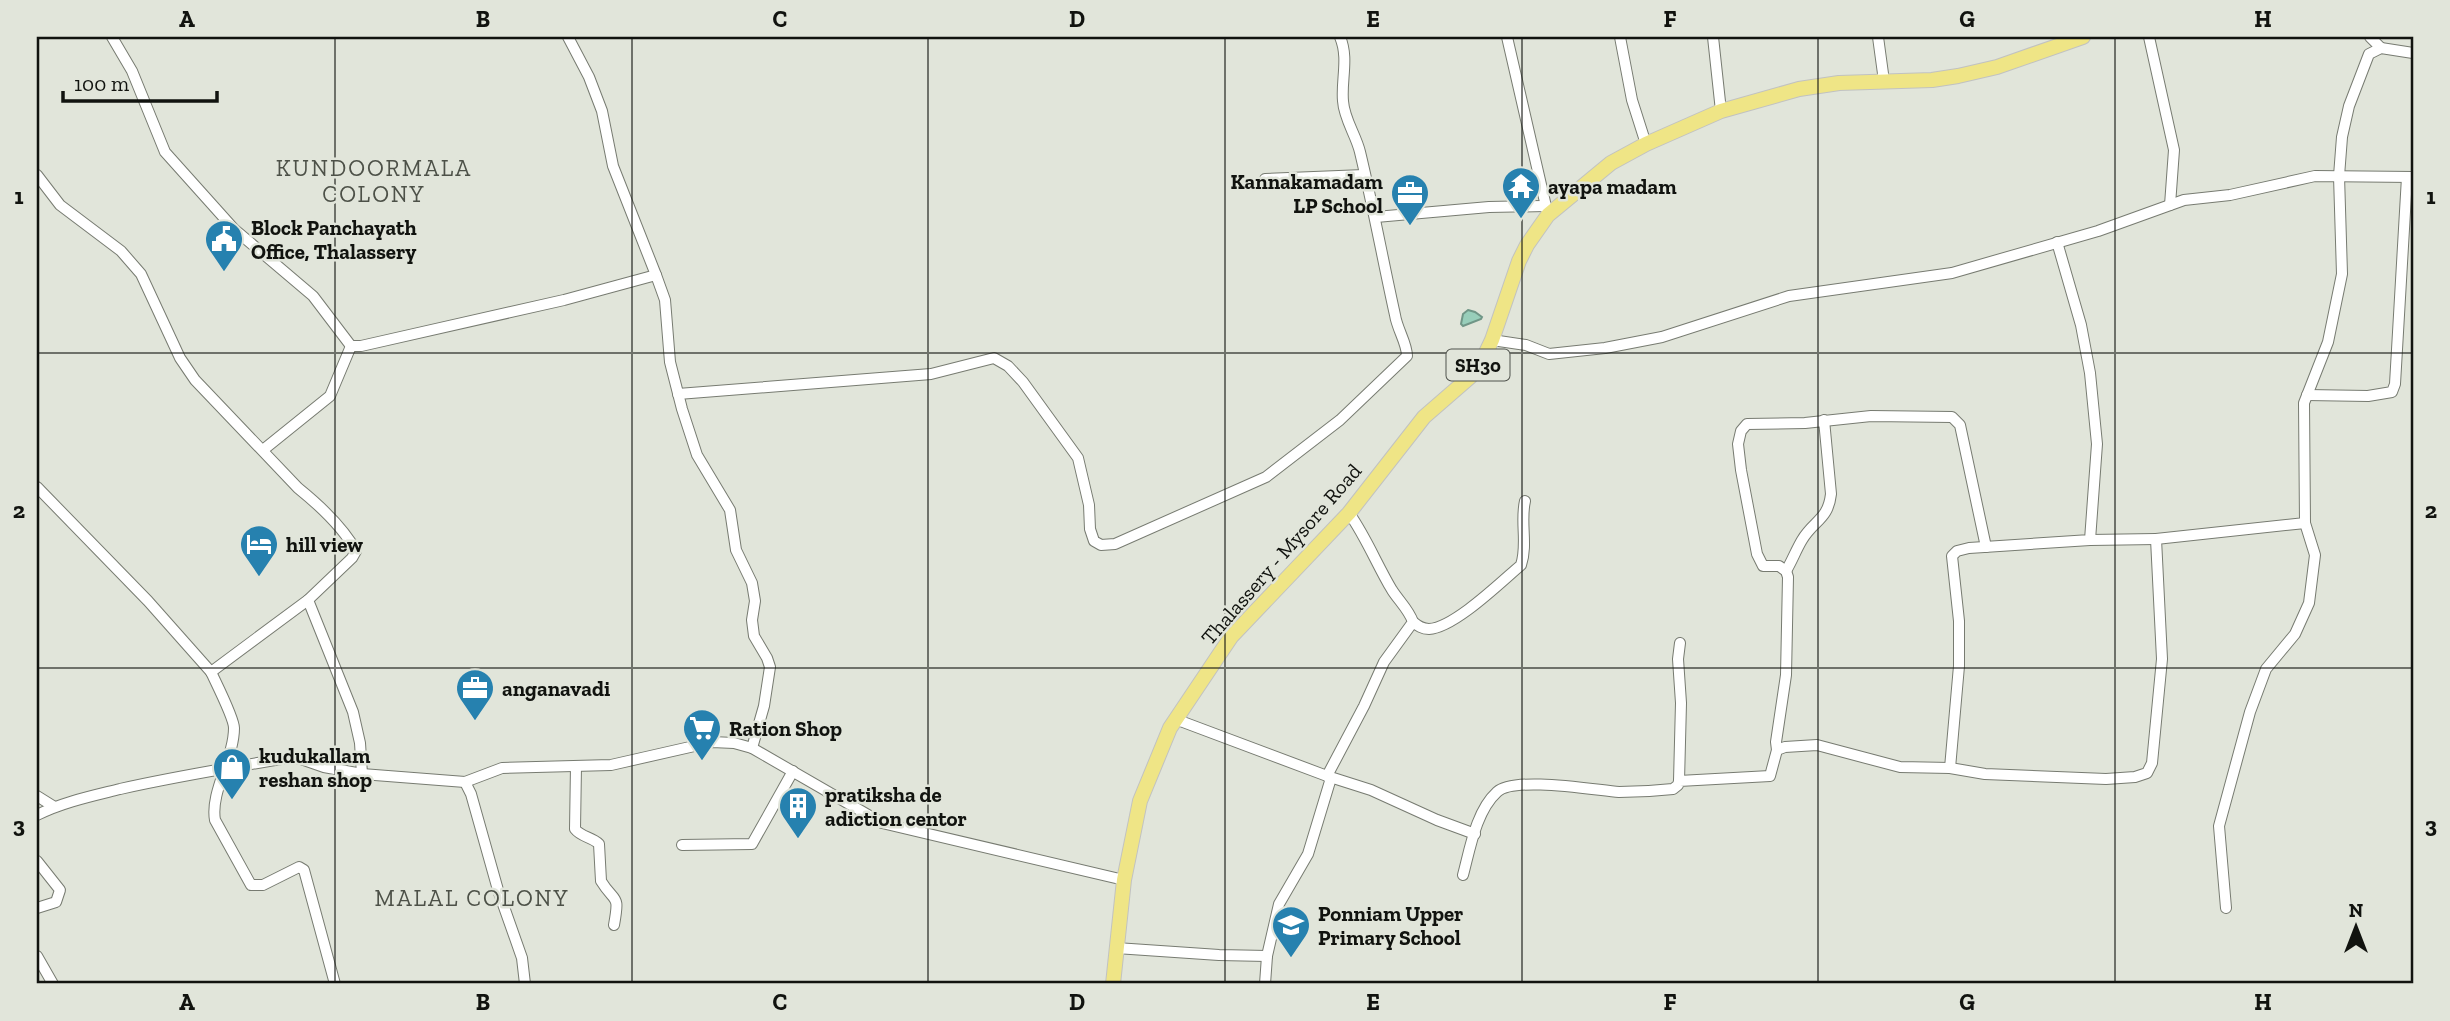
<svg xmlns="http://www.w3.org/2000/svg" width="2450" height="1021" viewBox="0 0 2450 1021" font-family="'Zilla Slab',serif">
	<rect width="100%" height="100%" fill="#e1e5da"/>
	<!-- water -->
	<path fill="#98ceba" stroke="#709687" stroke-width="2" d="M 1468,310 L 1475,312 L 1482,317 L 1481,319 L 1463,326 L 1461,324 L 1463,314 Z"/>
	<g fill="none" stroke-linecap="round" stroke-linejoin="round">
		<defs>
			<g id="minor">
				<path d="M 112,37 L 132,71 L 165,152 L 234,229 L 313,296 L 351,346 L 361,346 L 564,300 L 656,275 L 665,300 L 670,362 L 682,409 L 697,455 L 730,510 L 736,550 L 752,583 L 755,601 L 752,620 L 754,636 L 767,658 L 770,667 L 764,706 L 752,748"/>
				<path d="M 568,37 L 589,77 L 602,111 L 613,166 L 656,275"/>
				<path d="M 1507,37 L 1548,215"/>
				<path d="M 1620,37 L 1632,100 L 1646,144"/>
				<path d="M 1713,37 L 1721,111"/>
				<path d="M 1878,37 L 1884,81"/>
				<path d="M 2149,37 L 2174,150 L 2170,205"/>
				<path d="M 2370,37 L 2381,48"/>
				<path d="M 37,175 L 60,205 L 121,251 L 141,274 L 180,358 L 195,380 L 298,488 C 319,505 343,527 356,551 L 352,558 L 308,600 L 353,712 L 360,743 L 362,774"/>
				<path d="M 1265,179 L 1364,175"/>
				<path d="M 1376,217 L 1489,207 L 1545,206"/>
				<path d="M 1492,340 L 1526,345 L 1549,354 L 1605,348 L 1662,337 L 1789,296 L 1952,273 L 2098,231 L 2184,200 L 2230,195 L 2315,176 L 2413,177"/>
				<path d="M 678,394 L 931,374 L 994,358 L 1008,366 L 1023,382 L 1078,458 L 1089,505 L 1090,529 L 1094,541 L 1101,545 L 1115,544 L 1266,477 L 1340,420 L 1407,356 C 1407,343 1397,329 1395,315 C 1383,261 1373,206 1360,152 C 1356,135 1344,119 1343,101 C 1341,80 1349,58 1340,37"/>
				<path d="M 2307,395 L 2368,396 L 2392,392 L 2395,384 L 2407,177"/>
				<path d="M 263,450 L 330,396 L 351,346"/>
				<path d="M 37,487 L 148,601 L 211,672 L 308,600"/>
				<path d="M 2090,540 L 2156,539"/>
				<path d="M 1786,571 C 1792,561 1796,550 1802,540 C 1814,520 1828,520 1831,494 L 1824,420"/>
				<path d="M 1413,622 C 1418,626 1422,629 1429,629 C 1454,628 1501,582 1521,565 C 1528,544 1520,522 1525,501"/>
				<path d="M 211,672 C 216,683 234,718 234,728 C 234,758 210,792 215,820 L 251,885 L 263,885 L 299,867 L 304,870 L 335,984"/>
				<path d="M 1175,719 L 1327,776 L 1371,790 L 1437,820 L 1475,834"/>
				<path d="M 1777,750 L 1776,742 L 1786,675 L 1788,577 L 1786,571 L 1779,566 L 1763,566 L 1757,554 L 1741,470 L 1738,444 L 1741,431 L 1747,424 L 1805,423 L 1871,416 L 1952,417 L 1960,425 L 1986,547"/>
				<path d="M 576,766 L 575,829 C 581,837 592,837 599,844 L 601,881 C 615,904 620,892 614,925"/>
				<path d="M 1950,768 L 1959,666 L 1959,621 L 1952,556 L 1957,551 L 1969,548 L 2090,540 L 2097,444 L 2090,373 L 2081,325 L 2057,242"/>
				<path d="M 1327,776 L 1364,706 L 1384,662 L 1413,622 C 1409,610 1399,601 1392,590 C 1377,565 1366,537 1349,513"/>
				<path d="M 1679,781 L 1681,703 L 1678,659 L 1680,643"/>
				<path d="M 465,782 L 471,794 L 498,890 L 522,958 L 525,984"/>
				<path d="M 37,796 L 53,806"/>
				<path d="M 37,815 C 63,802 92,796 120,789 C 173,777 227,768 281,759 L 301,759 L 324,767 L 362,774 L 465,782 L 502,768 L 611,765 L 712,742 L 734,743 L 752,748 L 882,823 L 1124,880"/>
				<path d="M 682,845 L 752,844 L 793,771"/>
				<path d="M 37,861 L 60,890 L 56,902 L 37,908"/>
				<path d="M 1463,875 C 1470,849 1476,811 1497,792 C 1514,776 1594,790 1619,792 C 1637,792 1655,791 1673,789 L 1678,785 L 1679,781 L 1770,776 L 1777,750 L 1785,747 L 1817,745 L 1900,767 L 1950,768 L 1985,774 L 2106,779 L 2135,777 L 2147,773 L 2152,763 L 2162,659 L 2156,539 L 2305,523 L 2304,403 L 2328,342 L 2342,274 L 2339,176 L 2342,137 L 2349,106 L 2369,54 L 2381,48 L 2413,53"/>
				<path d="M 2226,908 L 2219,826 L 2250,712 L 2266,669 L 2295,634 L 2309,603 L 2315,555 L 2305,523"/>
				<path d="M 1116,948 L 1219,955 L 1267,956"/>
				<path d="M 37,956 L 53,984"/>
				<path d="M 1265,984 L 1267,956 L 1279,904 L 1308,854 L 1331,778"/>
			</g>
			<path id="major" d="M 1113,984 L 1124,880 L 1140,801 L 1170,728 L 1231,637 L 1349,513 L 1424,417 L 1470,377 L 1483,359 L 1492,340 L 1519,261 L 1527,245 L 1548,215 L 1611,163 L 1646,144 L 1721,111 L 1799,89 L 1839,83 L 1932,80 L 1958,76 L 1997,67 L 2083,37"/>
		</defs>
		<!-- minor casing -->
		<use href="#minor" stroke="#777b71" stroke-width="12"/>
		<!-- major casing -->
		<use href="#major" stroke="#c1c2c1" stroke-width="16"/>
		<!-- minor -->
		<use href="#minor" stroke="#fff" stroke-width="10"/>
		<!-- major -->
		<use href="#major" stroke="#efe586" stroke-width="14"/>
	</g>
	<!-- grid -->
	<path fill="none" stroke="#11130f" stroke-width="2" stroke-opacity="0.55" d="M 335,37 L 335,984M 632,37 L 632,984M 928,37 L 928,984M 1225,37 L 1225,984M 1522,37 L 1522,984M 1818,37 L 1818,984M 2115,37 L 2115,984M 37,353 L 2413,353M 37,668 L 2413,668"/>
	<!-- icons -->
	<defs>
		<symbol id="temple-pin" viewBox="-11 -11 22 30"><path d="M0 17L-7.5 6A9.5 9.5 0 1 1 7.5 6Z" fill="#2681af" stroke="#e1e5da"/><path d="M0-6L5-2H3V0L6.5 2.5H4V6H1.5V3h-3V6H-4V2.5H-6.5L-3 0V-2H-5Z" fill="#fff"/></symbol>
		<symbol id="office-pin" viewBox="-11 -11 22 30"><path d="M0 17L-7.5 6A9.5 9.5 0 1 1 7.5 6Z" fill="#2681af" stroke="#e1e5da"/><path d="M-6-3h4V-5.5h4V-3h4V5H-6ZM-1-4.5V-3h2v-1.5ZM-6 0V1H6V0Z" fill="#fff"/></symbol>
		<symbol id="civic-pin" viewBox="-11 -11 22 30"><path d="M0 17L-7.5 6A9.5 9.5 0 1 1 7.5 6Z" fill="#2681af" stroke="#e1e5da"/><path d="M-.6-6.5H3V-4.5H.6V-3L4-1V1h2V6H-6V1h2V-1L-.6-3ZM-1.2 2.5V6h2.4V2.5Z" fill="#fff"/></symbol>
		<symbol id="hotel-pin" viewBox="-11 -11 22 30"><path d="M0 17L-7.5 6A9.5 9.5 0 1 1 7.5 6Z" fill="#2681af" stroke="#e1e5da"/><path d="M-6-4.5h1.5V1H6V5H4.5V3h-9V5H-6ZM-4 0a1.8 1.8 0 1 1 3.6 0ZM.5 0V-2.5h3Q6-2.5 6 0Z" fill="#fff"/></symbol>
		<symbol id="supermarket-pin" viewBox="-11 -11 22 30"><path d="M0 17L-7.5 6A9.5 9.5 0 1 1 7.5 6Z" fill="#2681af" stroke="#e1e5da"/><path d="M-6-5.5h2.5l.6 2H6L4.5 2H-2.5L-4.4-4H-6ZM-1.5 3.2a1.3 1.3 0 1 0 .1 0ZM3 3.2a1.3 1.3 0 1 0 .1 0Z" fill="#fff"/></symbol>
		<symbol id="shop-pin" viewBox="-11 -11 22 30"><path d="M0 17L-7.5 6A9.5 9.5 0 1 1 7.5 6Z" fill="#2681af" stroke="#e1e5da"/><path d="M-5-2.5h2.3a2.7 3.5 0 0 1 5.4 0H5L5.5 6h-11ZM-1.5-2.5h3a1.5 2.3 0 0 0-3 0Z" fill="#fff"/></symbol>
		<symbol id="building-pin" viewBox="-11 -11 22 30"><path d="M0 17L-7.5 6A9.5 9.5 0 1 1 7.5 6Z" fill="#2681af" stroke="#e1e5da"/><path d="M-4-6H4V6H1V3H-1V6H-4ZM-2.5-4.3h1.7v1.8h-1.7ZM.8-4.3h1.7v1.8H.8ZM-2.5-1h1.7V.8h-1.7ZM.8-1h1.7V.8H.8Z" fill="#fff"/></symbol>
		<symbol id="school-pin" viewBox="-11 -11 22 30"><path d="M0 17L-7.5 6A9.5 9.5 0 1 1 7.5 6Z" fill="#2681af" stroke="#e1e5da"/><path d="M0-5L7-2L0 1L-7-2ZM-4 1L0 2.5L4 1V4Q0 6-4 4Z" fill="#fff"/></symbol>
	</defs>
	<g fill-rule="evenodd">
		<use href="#temple-pin" x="1499" y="164" width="44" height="60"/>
		<use href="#office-pin" x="1388" y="171" width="44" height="60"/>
		<use href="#civic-pin" x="202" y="217" width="44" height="60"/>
		<use href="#hotel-pin" x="237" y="522" width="44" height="60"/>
		<use href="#office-pin" x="453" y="666" width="44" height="60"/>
		<use href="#supermarket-pin" x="680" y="706" width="44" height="60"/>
		<use href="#shop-pin" x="210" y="745" width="44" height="60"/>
		<use href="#building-pin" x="776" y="784" width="44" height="60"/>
		<use href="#school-pin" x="1269" y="903" width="44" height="60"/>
	</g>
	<g text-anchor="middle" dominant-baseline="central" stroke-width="5" stroke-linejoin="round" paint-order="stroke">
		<!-- shield labels -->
		<rect fill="#e1e5da" stroke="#4f524c" stroke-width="2" x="1446.5" y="349.5" width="63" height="31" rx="5"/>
		<g font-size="19" font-weight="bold" fill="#11130f">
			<text x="1478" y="365">SH30</text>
		</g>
		<!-- poi labels -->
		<g font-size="21" font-weight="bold" fill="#11130f" stroke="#e1e5da" text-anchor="start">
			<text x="1383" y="181" text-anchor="end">Kannakamadam<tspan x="1383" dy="24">LP School</tspan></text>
			<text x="1548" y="186">ayapa madam</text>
			<text x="251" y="227">Block Panchayath<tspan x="251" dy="24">Office, Thalassery</tspan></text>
			<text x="286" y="544">hill view</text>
			<text x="502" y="688">anganavadi</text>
			<text x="729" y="728">Ration Shop</text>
			<text x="259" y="755">kudukallam<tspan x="259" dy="24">reshan shop</tspan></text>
			<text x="825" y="794">pratiksha de<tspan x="825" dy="24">adiction centor</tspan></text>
			<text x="1318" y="913">Ponniam Upper<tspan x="1318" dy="24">Primary School</tspan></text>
		</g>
		<!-- street labels -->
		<g font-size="21" fill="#11130f" stroke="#e1e5da">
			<text transform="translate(1281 554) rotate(-49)">Thalassery - Mysore Road</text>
		</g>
		<!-- neighbourhood labels -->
		<g font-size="23" letter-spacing="2" fill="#4d5148" stroke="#e1e5da">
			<text x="374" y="168">KUNDOORMALA<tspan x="374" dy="26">COLONY</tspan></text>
			<text x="472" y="898">MALAL COLONY</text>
		</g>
	</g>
	<!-- border -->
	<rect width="2450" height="1021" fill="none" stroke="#e1e5da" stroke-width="77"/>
	<!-- north arrow -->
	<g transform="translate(2356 927)" stroke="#e1e5da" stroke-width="5" paint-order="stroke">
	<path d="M0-5L12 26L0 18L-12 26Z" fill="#11130f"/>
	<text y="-10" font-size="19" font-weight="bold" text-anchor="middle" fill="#11130f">N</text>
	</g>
	<!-- scale -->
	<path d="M63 91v10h154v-10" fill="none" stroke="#11130f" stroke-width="3.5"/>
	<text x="74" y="91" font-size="21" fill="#11130f" stroke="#e1e5da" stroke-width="5" paint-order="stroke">100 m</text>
	<rect x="38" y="38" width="2374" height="944" fill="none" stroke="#11130f" stroke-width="2.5"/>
	<g font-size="23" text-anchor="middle" font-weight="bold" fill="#11130f">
		<text x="187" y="27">A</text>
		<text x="483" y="27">B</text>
		<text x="780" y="27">C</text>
		<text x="1077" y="27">D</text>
		<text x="1373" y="27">E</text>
		<text x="1670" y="27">F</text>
		<text x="1967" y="27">G</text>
		<text x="2263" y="27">H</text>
		<text x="19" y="204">1</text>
		<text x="2431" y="204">1</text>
		<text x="19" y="518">2</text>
		<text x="2431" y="518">2</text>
		<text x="19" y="833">3</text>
		<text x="2431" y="833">3</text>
		<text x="187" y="1010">A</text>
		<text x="483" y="1010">B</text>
		<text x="780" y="1010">C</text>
		<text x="1077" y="1010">D</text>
		<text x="1373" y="1010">E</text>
		<text x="1670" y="1010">F</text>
		<text x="1967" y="1010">G</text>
		<text x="2263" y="1010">H</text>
	</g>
</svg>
